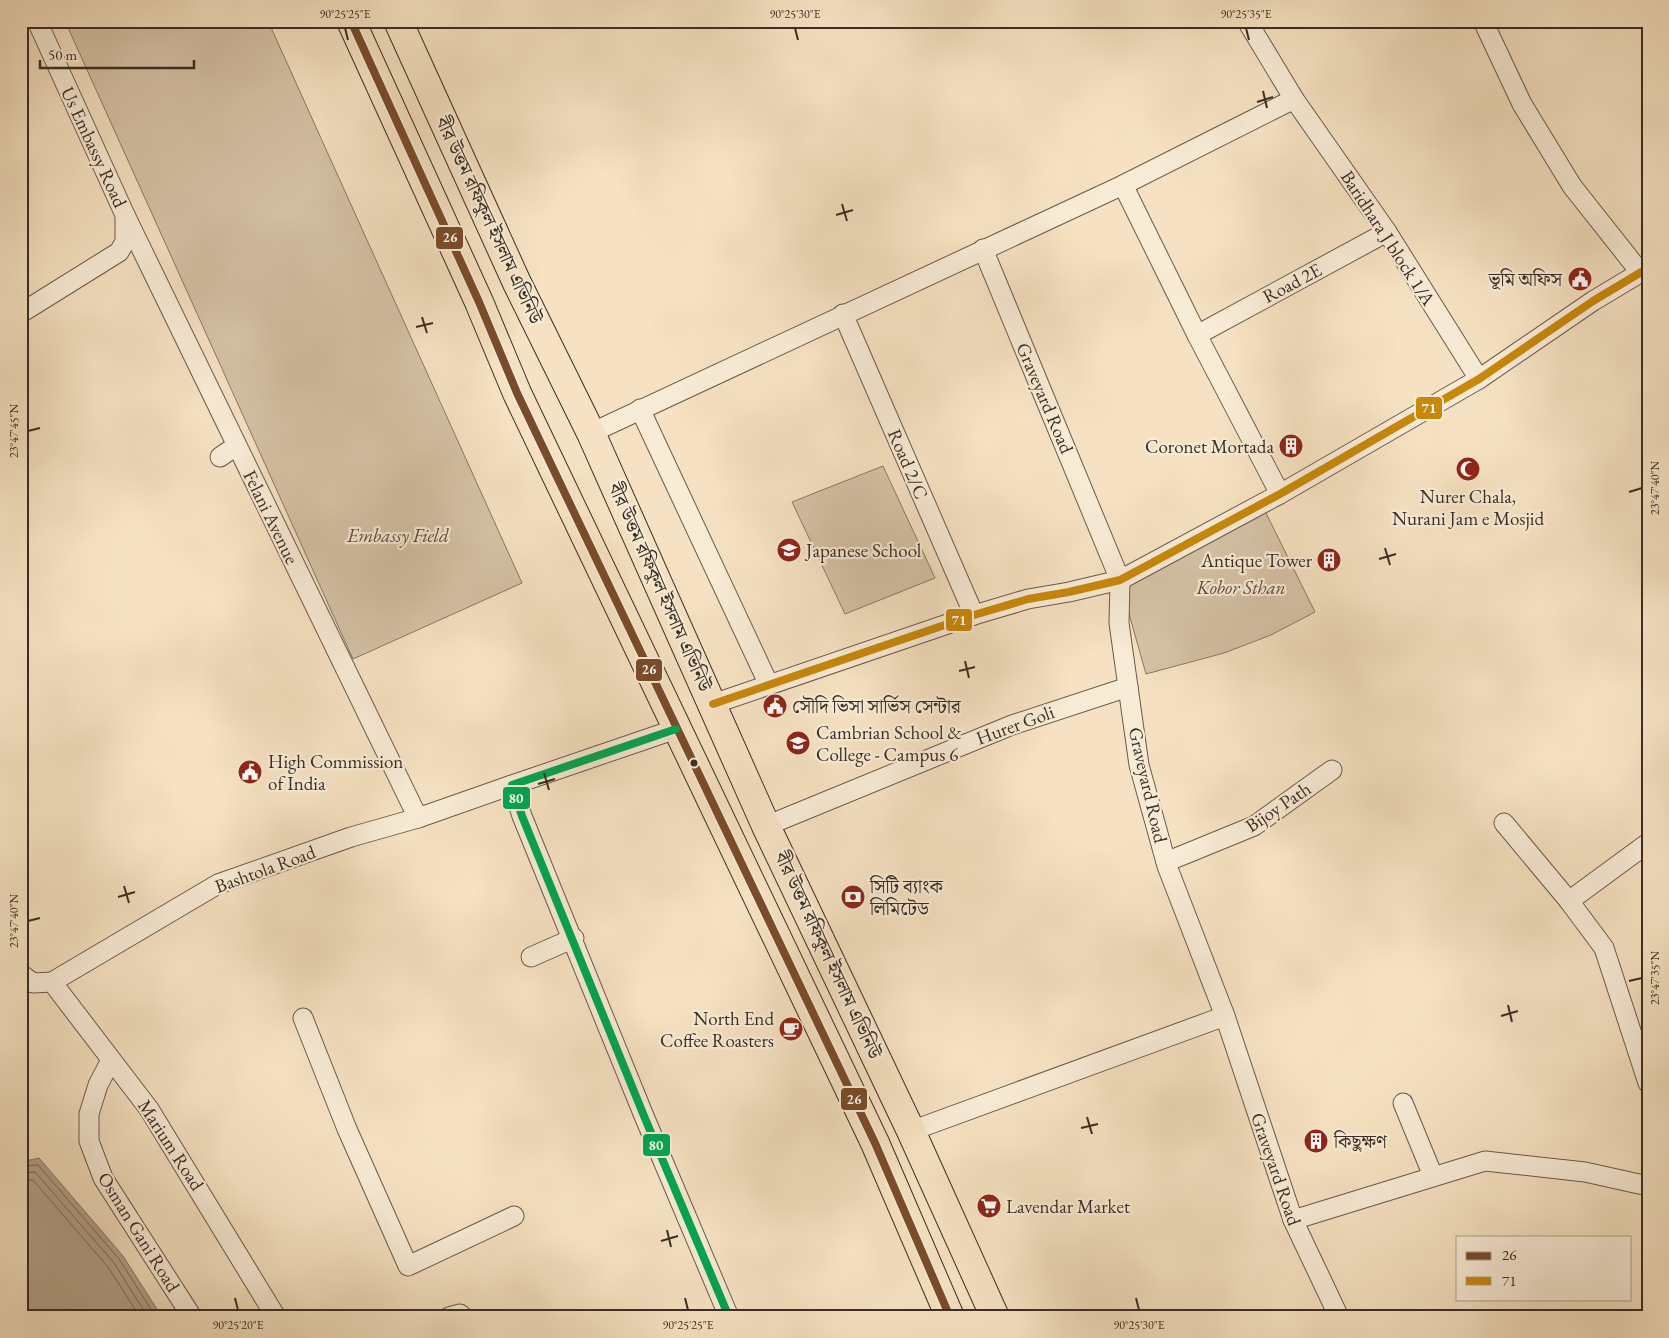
<svg xmlns="http://www.w3.org/2000/svg" width="1669" height="1338" viewBox="0 0 1669 1338" font-family="'EB Garamond','Noto Serif Bengali',serif">
	<rect width="100%" height="100%" fill="#f6e2c2"/>
	<filter id="stains"><feTurbulence type="fractalNoise" baseFrequency=".004" numOctaves="4"/><feColorMatrix values="0 0 0 0 .2 0 0 0 0 .09 0 0 0 0 .02 0 0 0 .5 -.17"/></filter>
	<radialGradient id="worn" r=".72"><stop offset=".6" stop-color="#630" stop-opacity="0"/><stop offset="1" stop-color="#630" stop-opacity=".3"/></radialGradient>
	<!-- green -->
	<g fill="#d6c3a7" stroke="#887866">
		<path d="M 65,21 L 268,21 L 522,583 L 353,659 Z"/>
		<path d="M 883,466 L 935,578 L 845,614 L 792,502 Z"/>
		<path d="M 1264,509 L 1315,612 L 1271,635 L 1224,653 L 1146,674 L 1122,589 Z"/>
	</g>
	<!-- water -->
	<path fill="#b6a48c" stroke="#857462" d="M 39,1158 L 123,1256 L 162,1317 L 21,1317 L 21,1162 Z"/>
	<g fill="none" stroke-linecap="round" stroke-linejoin="round">
		<!-- shore -->
		<g stroke="#786858" stroke-width="1">
			<path d="M 21,1166 L 38,1165 L 119,1259 L 156,1317"/>
			<path d="M 21,1173 L 35,1172 L 114,1263 L 148,1317"/>
			<path d="M 21,1180 L 33,1180 L 108,1267 L 140,1317"/>
		</g>
		<defs>
			<g id="minor">
				<path d="M 1247,21 L 1294,99 L 1387,232 L 1479,379"/>
				<path d="M 1483,21 L 1522,104 L 1572,186 L 1640,272"/>
				<path d="M 1123,185 L 1197,335 L 1280,494"/>
				<path d="M 125,215 L 418,818"/>
				<path d="M 983,249 L 1120,580 L 1119,623 L 1139,765 L 1167,866 L 1225,1016 L 1293,1220 L 1339,1317"/>
				<path d="M 21,313 L 119,252 L 125,242 L 125,215 L 37,21"/>
				<path d="M 843,314 L 974,615"/>
				<path d="M 1197,335 L 1387,232"/>
				<path d="M 640,409 L 769,685"/>
				<path d="M 591,433 L 1123,185 L 1294,99"/>
				<path d="M 220,457 L 236,446"/>
				<path d="M 713,704 L 974,615 L 1028,599 L 1069,592 L 1120,580 L 1280,494 L 1479,379 L 1593,301 L 1648,268"/>
				<path d="M 676,729 L 512,785 L 522,816 L 644,1116 L 729,1317"/>
				<path d="M 1504,823 L 1569,901 L 1604,948 L 1648,1083"/>
				<path d="M 766,826 L 1012,725 L 1128,687"/>
				<path d="M 1166,862 L 1254,826 L 1332,770"/>
				<path d="M 1569,901 L 1648,843"/>
				<path d="M 531,957 L 574,938"/>
				<path d="M 21,974 L 33,983 L 52,982 L 218,884 L 351,837 L 418,818 L 512,785"/>
				<path d="M 52,982 L 149,1109 L 276,1317"/>
				<path d="M 303,1018 L 347,1129 L 408,1266 L 514,1216"/>
				<path d="M 111,1060 L 98,1085 L 89,1114 L 89,1141 L 103,1178 L 192,1317"/>
				<path d="M 1403,1103 L 1433,1176"/>
				<path d="M 911,1131 L 1225,1016"/>
				<path d="M 1293,1220 L 1485,1161 L 1585,1172 L 1648,1186"/>
				<path d="M 449,1317 L 460,1314 L 463,1317"/>
			</g>
			<g id="primary">
				<path d="M 351,21 L 479,302 L 517,393 L 875,1143 L 950,1317"/>
				<path d="M 398,21 L 517,283 L 591,433 L 766,826 L 911,1131 L 995,1317"/>
			</g>
		</defs>
		<!-- minor casing -->
		<use href="#minor" stroke="#6a5a4c" stroke-width="21"/>
		<!-- primary casing -->
		<use href="#primary" stroke="#3b2d24" stroke-width="30"/>
		<!-- minor -->
		<use href="#minor" stroke="#f9ecd7" stroke-width="19"/>
		<!-- primary -->
		<use href="#primary" stroke="#f6e2c2" stroke-width="28"/>
		<defs>
			<path id="bus-1" d="M 351,21 L 479,302 L 517,393 L 875,1143 L 950,1317"/>
			<path id="bus-2" d="M 713,704 L 974,615 L 1028,599 L 1069,592 L 1120,580 L 1280,494 L 1479,379 L 1593,301 L 1648,268"/>
			<path id="bus-3" d="M 676,729 L 512,785 L 522,816 L 644,1116 L 729,1317"/>
		</defs>
		<!-- bus-1 casing -->
		<use href="#bus-1" stroke="#f9ecd7" stroke-width="11"/>
		<!-- bus-2 casing -->
		<use href="#bus-2" stroke="#f9ecd7" stroke-width="11"/>
		<!-- bus-3 casing -->
		<use href="#bus-3" stroke="#f9ecd7" stroke-width="11"/>
		<!-- bus-1 -->
		<use href="#bus-1" stroke="#7a4b2a" stroke-width="8"/>
		<!-- bus-2 -->
		<use href="#bus-2" stroke="#c88809" stroke-width="8"/>
		<!-- bus-3 -->
		<use href="#bus-3" stroke="#00a651" stroke-width="8"/>
	</g>
	<!-- ticks -->
	<path fill="none" stroke="#3b2d24" stroke-width="2" d="M 345,28 L 348,40M 795,28 L 798,40M 1246,28 L 1249,40M 1263,91 L 1267,108M 1257,102 L 1273,97M 842,204 L 847,221M 836,215 L 853,210M 422,317 L 427,333M 416,327 L 433,323M 28,431 L 40,428M 1629,492 L 1642,488M 1385,548 L 1390,565M 1379,559 L 1396,554M 965,661 L 969,678M 959,671 L 975,667M 544,773 L 549,790M 538,784 L 555,779M 124,886 L 129,903M 118,897 L 135,892M 28,921 L 40,918M 1629,981 L 1642,978M 1508,1005 L 1512,1022M 1501,1016 L 1518,1011M 1087,1117 L 1092,1134M 1081,1128 L 1098,1124M 667,1230 L 671,1247M 661,1241 L 678,1236M 235,1298 L 238,1310M 685,1298 L 688,1310M 1136,1298 L 1139,1310"/>
	<!-- icons -->
	<defs>
		<symbol id="civic-disc" viewBox="-11 -11 22 22"><circle r="9.5" fill="#8f2418" stroke="#f9ecd7"/><path d="M-.6-6.5H3V-4.5H.6V-3L4-1V1h2V6H-6V1h2V-1L-.6-3ZM-1.2 2.5V6h2.4V2.5Z" fill="#fff"/></symbol>
		<symbol id="building-disc" viewBox="-11 -11 22 22"><circle r="9.5" fill="#8f2418" stroke="#f9ecd7"/><path d="M-4-6H4V6H1V3H-1V6H-4ZM-2.5-4.3h1.7v1.8h-1.7ZM.8-4.3h1.7v1.8H.8ZM-2.5-1h1.7V.8h-1.7ZM.8-1h1.7V.8H.8Z" fill="#fff"/></symbol>
		<symbol id="mosque-disc" viewBox="-11 -11 22 22"><circle r="9.5" fill="#8f2418" stroke="#f9ecd7"/><path d="M3.5-4.9A6 6 0 1 0 3.5 4.9A5 5 0 1 1 3.5-4.9Z" fill="#fff"/></symbol>
		<symbol id="school-disc" viewBox="-11 -11 22 22"><circle r="9.5" fill="#8f2418" stroke="#f9ecd7"/><path d="M0-5L7-2L0 1L-7-2ZM-4 1L0 2.5L4 1V4Q0 6-4 4Z" fill="#fff"/></symbol>
		<symbol id="university-disc" viewBox="-11 -11 22 22"><circle r="9.5" fill="#8f2418" stroke="#f9ecd7"/><path d="M0-5L7-2L0 1L-7-2ZM-4 1L0 2.5L4 1V4Q0 6-4 4Z" fill="#fff"/></symbol>
		<symbol id="bank-disc" viewBox="-11 -11 22 22"><circle r="9.5" fill="#8f2418" stroke="#f9ecd7"/><path d="M-6-4H6V4H-6ZM0-2.3a2.3 2.3 0 1 0 0 4.6a2.3 2.3 0 1 0 0-4.6Z" fill="#fff"/></symbol>
		<symbol id="cafe-disc" viewBox="-11 -11 22 22"><circle r="9.5" fill="#8f2418" stroke="#f9ecd7"/><path d="M-5.5-4.5H6V0H3Q3 3.5 0 3.5H-2.5Q-5.5 3.5-5.5 0ZM3-3.2v2h1.7v-2ZM-6 4.5H4V6H-6Z" fill="#fff"/></symbol>
		<symbol id="supermarket-disc" viewBox="-11 -11 22 22"><circle r="9.5" fill="#8f2418" stroke="#f9ecd7"/><path d="M-6-5.5h2.5l.6 2H6L4.5 2H-2.5L-4.4-4H-6ZM-1.5 3.2a1.3 1.3 0 1 0 .1 0ZM3 3.2a1.3 1.3 0 1 0 .1 0Z" fill="#fff"/></symbol>
	</defs>
	<g fill-rule="evenodd">
		<use href="#civic-disc" x="1566" y="265" width="28" height="28"/>
		<use href="#building-disc" x="1277" y="432" width="28" height="28"/>
		<use href="#mosque-disc" x="1454" y="455" width="28" height="28"/>
		<use href="#school-disc" x="775" y="536" width="28" height="28"/>
		<use href="#building-disc" x="1315" y="546" width="28" height="28"/>
		<use href="#civic-disc" x="761" y="692" width="28" height="28"/>
		<use href="#university-disc" x="784" y="729" width="28" height="28"/>
		<use href="#civic-disc" x="236" y="758" width="28" height="28"/>
		<use href="#bank-disc" x="839" y="883" width="28" height="28"/>
		<use href="#cafe-disc" x="777" y="1015" width="28" height="28"/>
		<use href="#building-disc" x="1302" y="1127" width="28" height="28"/>
		<use href="#supermarket-disc" x="975" y="1192" width="28" height="28"/>
	</g>
	<!-- markers -->
	<circle fill="#3b2d24" stroke="#f9ecd7" stroke-width="2" cx="694" cy="763" r="4.5"/>
	<g text-anchor="middle" dominant-baseline="central" stroke-width="4.5" stroke-linejoin="round" paint-order="stroke">
		<!-- street labels -->
		<g font-size="19" fill="#3b2d24" stroke="#f9ecd7">
			<text transform="translate(94 147) rotate(65)">Us Embassy Road</text>
			<text transform="translate(489 220) rotate(65)">বীর উত্তম রফিকুল ইসলাম এভিনিউ</text>
			<text transform="translate(1388 238) rotate(57)">Baridhara J block 1/A</text>
			<text transform="translate(1292 283) rotate(-28)">Road 2E</text>
			<text transform="translate(1045 398) rotate(67)">Graveyard Road</text>
			<text transform="translate(908 464) rotate(67)">Road 2/C</text>
			<text transform="translate(271 517) rotate(64)">Felani Avenue</text>
			<text transform="translate(660 587) rotate(66)">বীর উত্তম রফিকুল ইসলাম এভিনিউ</text>
			<text transform="translate(1015 725) rotate(-20)">Hurer Goli</text>
			<text transform="translate(1148 785) rotate(77)">Graveyard Road</text>
			<text transform="translate(1278 807) rotate(-34)">Bijoy Path</text>
			<text transform="translate(265 869) rotate(-20)">Bashtola Road</text>
			<text transform="translate(828 955) rotate(65)">বীর উত্তম রফিকুল ইসলাম এভিনিউ</text>
			<text transform="translate(171 1145) rotate(57)">Marium Road</text>
			<text transform="translate(1276 1169) rotate(71)">Graveyard Road</text>
			<text transform="translate(139 1232) rotate(58)">Osman Gani Road</text>
		</g>
		<!-- poi labels -->
		<g font-size="19" fill="#3b2d24" stroke="#f9ecd7" text-anchor="start">
			<text x="1562" y="279" text-anchor="end">ভূমি অফিস</text>
			<text x="1274" y="446" text-anchor="end">Coronet Mortada</text>
			<text x="1468" y="496" text-anchor="middle">Nurer Chala,<tspan x="1468" dy="22">Nurani Jam e Mosjid</tspan></text>
			<text x="806" y="550">Japanese School</text>
			<text x="1312" y="560" text-anchor="end">Antique Tower</text>
			<text x="792" y="706">সৌদি ভিসা সার্ভিস সেন্টার</text>
			<text x="816" y="732">Cambrian School &amp;<tspan x="816" dy="22">College - Campus 6</tspan></text>
			<text x="268" y="761">High Commission<tspan x="268" dy="22">of India</tspan></text>
			<text x="870" y="886">সিটি ব্যাংক<tspan x="870" dy="22">লিমিটেড</tspan></text>
			<text x="774" y="1018" text-anchor="end">North End<tspan x="774" dy="22">Coffee Roasters</tspan></text>
			<text x="1334" y="1141">কিছুক্ষণ</text>
			<text x="1006" y="1206">Lavendar Market</text>
		</g>
		<!-- park labels -->
		<g font-size="19" font-style="italic" fill="#5a4b3e" stroke="#f9ecd7">
			<text x="398" y="535">Embassy Field</text>
			<text x="1241" y="587">Kobor Sthan</text>
		</g>
	</g>
	<g stroke="#f9ecd7" stroke-width="2">
		<rect x="435" y="226" width="29" height="24" rx="5" fill="#7a4b2a"/>
		<rect x="1415" y="396" width="28" height="24" rx="5" fill="#c88809"/>
		<rect x="945" y="608" width="28" height="24" rx="5" fill="#c88809"/>
		<rect x="635" y="658" width="28" height="24" rx="5" fill="#7a4b2a"/>
		<rect x="502" y="786" width="29" height="24" rx="5" fill="#00a651"/>
		<rect x="840" y="1087" width="28" height="24" rx="5" fill="#7a4b2a"/>
		<rect x="642" y="1133" width="29" height="24" rx="5" fill="#00a651"/>
	</g>
	<g font-size="14" text-anchor="middle" font-weight="bold" fill="#fff">
		<text x="450" y="242">26</text>
		<text x="1429" y="413">71</text>
		<text x="959" y="625">71</text>
		<text x="649" y="674">26</text>
		<text x="516" y="803">80</text>
		<text x="854" y="1104">26</text>
		<text x="656" y="1150">80</text>
	</g>
	<!-- margin -->
	<rect width="1669" height="1338" fill="none" stroke="#f6e2c2" stroke-width="55"/>
	<!-- legend -->
	<rect x="1456" y="1236" width="175" height="65" fill="#f9ecd7" stroke="#ada08f"/>
	<rect x="1466" y="1252" width="25" height="8" fill="#7a4b2a" stroke="#ada08f"/>
	<text x="1502" y="1260" font-size="15" fill="#3b2d24">26</text>
	<rect x="1466" y="1277" width="25" height="8" fill="#c88809" stroke="#ada08f"/>
	<text x="1502" y="1286" font-size="15" fill="#3b2d24">71</text>
	<!-- scale -->
	<path d="M40 60v8h154v-8" fill="none" stroke="#3b2d24" stroke-width="2.5"/>
	<text x="48" y="60" font-size="15" fill="#3b2d24" stroke="#f9ecd7" stroke-width="4" paint-order="stroke">50 m</text>
	<rect x="28" y="28" width="1614" height="1282" fill="none" stroke="#3b2d24" stroke-width="2"/>
	<g font-size="12" text-anchor="middle" fill="#3b2d24">
		<text x="345" y="18">90°25'25"E</text>
		<text x="795" y="18">90°25'30"E</text>
		<text x="1246" y="18">90°25'35"E</text>
		<text transform="translate(14 431) rotate(-90)" y="4">23°47'45"N</text>
		<text transform="translate(1655 488) rotate(-90)" y="4">23°47'40"N</text>
		<text transform="translate(14 921) rotate(-90)" y="4">23°47'40"N</text>
		<text transform="translate(1655 978) rotate(-90)" y="4">23°47'35"N</text>
		<text x="238" y="1329">90°25'20"E</text>
		<text x="688" y="1329">90°25'25"E</text>
		<text x="1139" y="1329">90°25'30"E</text>
	</g>
	<rect width="100%" height="100%" filter="url(#stains)"/>
	<rect width="100%" height="100%" fill="url(#worn)"/>
</svg>
